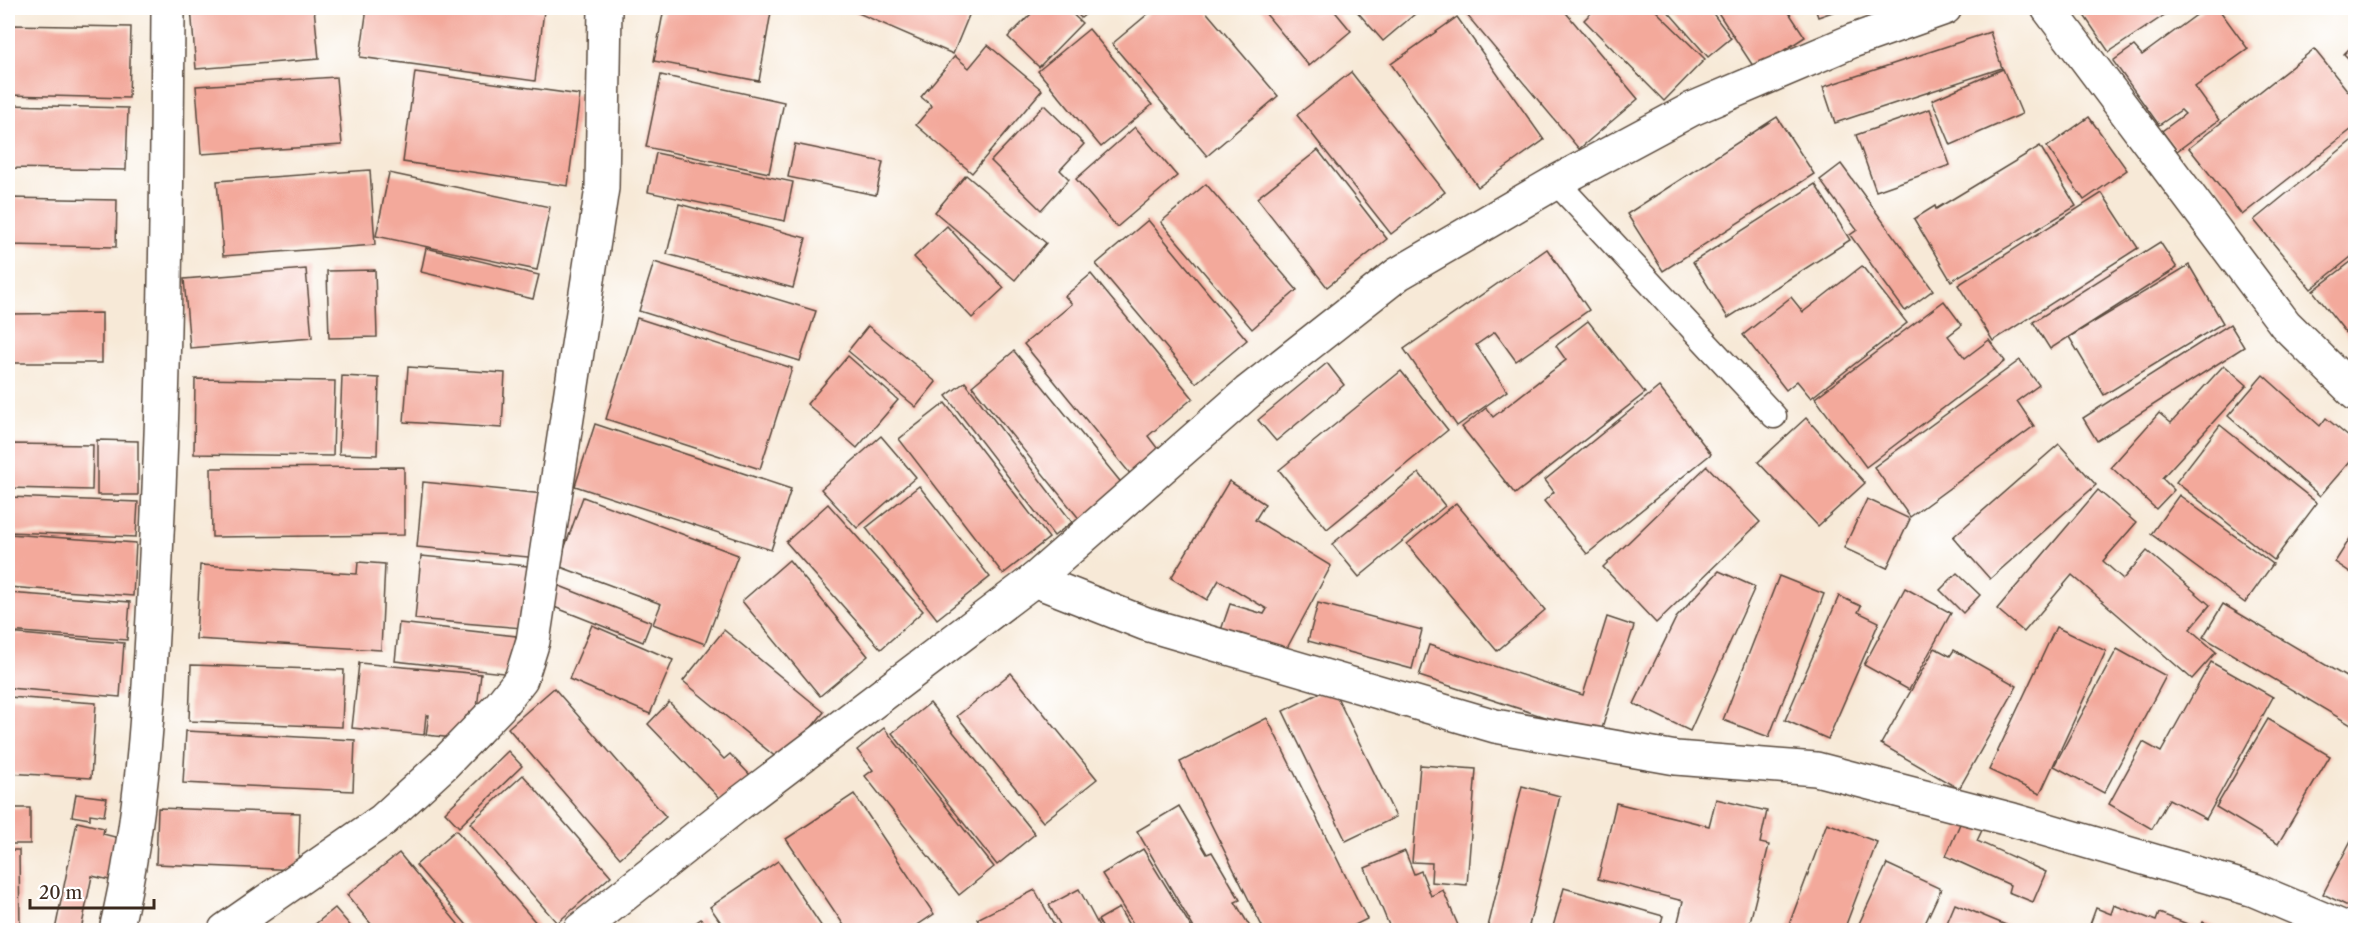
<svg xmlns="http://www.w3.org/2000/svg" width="2363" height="938" viewBox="0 0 2363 938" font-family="'Libre Caslon Text',serif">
	<rect width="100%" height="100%" fill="#fff"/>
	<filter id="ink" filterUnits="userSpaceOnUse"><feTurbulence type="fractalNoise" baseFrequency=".0167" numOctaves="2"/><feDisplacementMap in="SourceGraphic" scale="12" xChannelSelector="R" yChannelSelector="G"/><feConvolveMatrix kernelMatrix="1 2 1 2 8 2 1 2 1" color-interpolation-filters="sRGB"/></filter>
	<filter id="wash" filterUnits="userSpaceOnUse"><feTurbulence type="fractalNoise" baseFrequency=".008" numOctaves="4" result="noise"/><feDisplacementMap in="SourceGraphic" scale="24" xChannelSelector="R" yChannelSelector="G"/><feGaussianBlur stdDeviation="1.35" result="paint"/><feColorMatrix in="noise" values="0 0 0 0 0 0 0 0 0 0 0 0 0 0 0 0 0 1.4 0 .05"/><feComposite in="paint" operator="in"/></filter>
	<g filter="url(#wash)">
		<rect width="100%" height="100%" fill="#f7e9d7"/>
		<g id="blocks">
			<!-- building -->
			<g fill="#f3a99b">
				<path d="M 191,8 L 314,8 L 319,59 L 196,69 Z"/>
				<path d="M 367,8 L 516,8 L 544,11 L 535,81 L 360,57 Z"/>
				<path d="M 664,8 L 746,8 L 771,12 L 759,81 L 654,61 Z"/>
				<path d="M 852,8 L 972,8 L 953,54 L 851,10 Z"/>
				<path d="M 1037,8 L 1066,8 L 1082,23 L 1039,67 L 1008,37 Z"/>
				<path d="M 1072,8 L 1093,8 L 1081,18 Z"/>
				<path d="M 1155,8 L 1203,8 L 1278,96 L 1207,156 L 1112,44 Z"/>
				<path d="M 1261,8 L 1332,8 L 1351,31 L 1309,66 Z"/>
				<path d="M 1354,8 L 1422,8 L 1383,41 Z"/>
				<path d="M 1474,8 L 1562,8 L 1638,99 L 1579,149 L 1466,14 Z"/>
				<path d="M 1596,8 L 1653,8 L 1705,59 L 1664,101 L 1584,20 Z"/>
				<path d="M 1665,8 L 1709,8 L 1731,38 L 1708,57 Z"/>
				<path d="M 1715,8 L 1786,8 L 1805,37 L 1755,69 Z"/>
				<path d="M 1815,8 L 1844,8 L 1818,17 Z"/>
				<path d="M 2079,8 L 2175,8 L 2109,52 Z"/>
				<path d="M 2206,8 L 2218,8 L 2248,49 L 2195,87 L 2219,120 L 2177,151 L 2162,131 L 2185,114 L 2181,110 L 2159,125 L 2113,61 L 2134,46 L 2142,55 Z"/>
				<path d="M 1457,17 L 1544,140 L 1478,187 L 1391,64 Z"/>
				<path d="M 8,25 L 131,27 L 129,98 L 8,95 Z"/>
				<path d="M 1089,29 L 1152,105 L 1101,147 L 1038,71 Z"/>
				<path d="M 1990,32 L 2002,68 L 1835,123 L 1823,87 Z"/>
				<path d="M 2356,42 L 2356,66 L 2344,54 Z"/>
				<path d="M 988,45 L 1042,90 L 972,173 L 916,125 L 932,106 L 921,97 L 955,56 L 969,68 Z"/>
				<path d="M 2314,49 L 2356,101 L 2356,126 L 2242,215 L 2189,148 Z"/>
				<path d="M 2003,69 L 2022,114 L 1951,145 L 1932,100 Z"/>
				<path d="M 415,72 L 580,95 L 568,186 L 403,162 Z"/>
				<path d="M 1351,72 L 1445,192 L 1391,234 L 1297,115 Z"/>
				<path d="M 661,75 L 784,102 L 769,173 L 646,147 Z"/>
				<path d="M 336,77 L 342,145 L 201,154 L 196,86 Z"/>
				<path d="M 8,105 L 128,108 L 126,170 L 8,168 Z"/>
				<path d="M 1044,105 L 1084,144 L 1060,170 L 1069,179 L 1041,210 L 991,161 Z"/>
				<path d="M 1930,109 L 1950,165 L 1876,191 L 1856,135 Z"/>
				<path d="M 1777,117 L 1814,174 L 1663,271 L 1627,214 Z"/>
				<path d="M 2089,117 L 2127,170 L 2084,200 L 2047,147 Z"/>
				<path d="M 1135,127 L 1177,176 L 1117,227 L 1076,179 Z"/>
				<path d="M 2356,137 L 2356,253 L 2311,289 L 2254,220 Z"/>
				<path d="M 795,144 L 883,162 L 876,195 L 788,177 Z"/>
				<path d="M 2040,146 L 2076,206 L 1951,281 L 1914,219 L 1935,206 L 1936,209 Z"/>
				<path d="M 1318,150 L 1387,239 L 1327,287 L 1257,198 Z"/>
				<path d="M 656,153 L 793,182 L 785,221 L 648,192 Z"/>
				<path d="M 1841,164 L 1933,290 L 1905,311 L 1850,235 L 1857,230 L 1820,180 Z"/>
				<path d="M 370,170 L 375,245 L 223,256 L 217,181 Z"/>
				<path d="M 389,173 L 550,207 L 537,270 L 376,236 Z"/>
				<path d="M 966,175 L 1046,243 L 1015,280 L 935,212 Z"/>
				<path d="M 1206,184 L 1297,290 L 1252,329 L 1161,222 Z"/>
				<path d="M 1815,184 L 1850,240 L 1728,318 L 1693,262 Z"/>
				<path d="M 2102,193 L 2138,248 L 1993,341 L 1958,285 Z"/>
				<path d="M 8,198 L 117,200 L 116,247 L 8,245 Z"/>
				<path d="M 679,204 L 806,238 L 793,288 L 667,254 Z"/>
				<path d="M 1148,220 L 1247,340 L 1196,383 L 1096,264 Z"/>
				<path d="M 947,226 L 1004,288 L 972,318 L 914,257 Z"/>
				<path d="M 2160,242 L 2177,268 L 2050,349 L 2033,322 Z"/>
				<path d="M 426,248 L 539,275 L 533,299 L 421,272 Z"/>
				<path d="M 1547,249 L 1589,310 L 1516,361 L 1495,332 L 1476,345 L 1507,391 L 1457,426 L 1404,349 Z"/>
				<path d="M 2356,258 L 2356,336 L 2351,339 L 2313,291 Z"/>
				<path d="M 654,262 L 816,311 L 800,361 L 639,311 Z"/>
				<path d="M 2189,265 L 2223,323 L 2104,395 L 2069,337 Z"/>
				<path d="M 1862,266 L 1907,323 L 1811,398 L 1797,381 L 1786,390 L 1743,335 L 1791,297 L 1803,312 Z"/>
				<path d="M 306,269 L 312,338 L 190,348 L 184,279 Z"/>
				<path d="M 375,270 L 377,337 L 329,338 L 327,271 Z"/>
				<path d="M 1091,274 L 1193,398 L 1148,436 L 1161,453 L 1132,476 L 1024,344 L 1072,304 L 1065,296 Z"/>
				<path d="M 1944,301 L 1962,325 L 1948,336 L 1965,358 L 1989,340 L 2005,361 L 1866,467 L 1815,398 Z"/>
				<path d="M 102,313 L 102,363 L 8,363 L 8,314 Z"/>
				<path d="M 637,318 L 792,368 L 760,469 L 606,419 Z"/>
				<path d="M 1588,321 L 1645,393 L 1515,494 L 1462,427 L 1486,408 L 1493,417 L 1566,360 L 1556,346 Z"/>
				<path d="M 2230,324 L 2244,347 L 2097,441 L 2083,418 Z"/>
				<path d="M 868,326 L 936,382 L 916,407 L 848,351 Z"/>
				<path d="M 1014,351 L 1128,491 L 1085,526 L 972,386 Z"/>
				<path d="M 848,356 L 898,400 L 857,448 L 807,404 Z"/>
				<path d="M 2020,360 L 2039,385 L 2017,401 L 2034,426 L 1910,517 L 1874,467 Z"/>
				<path d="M 1327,363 L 1344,385 L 1276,441 L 1258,420 Z"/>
				<path d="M 2224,365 L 2247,385 L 2162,478 L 2174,490 L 2156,509 L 2111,467 L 2159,413 L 2171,423 Z"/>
				<path d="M 408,367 L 505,373 L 502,428 L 404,422 Z"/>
				<path d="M 1401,371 L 1448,430 L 1327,529 L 1279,470 Z"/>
				<path d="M 2263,375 L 2320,426 L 2326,418 L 2356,443 L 2356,463 L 2351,460 L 2320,496 L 2228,416 Z"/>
				<path d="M 342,376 L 379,378 L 377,455 L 339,454 Z"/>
				<path d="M 195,379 L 335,381 L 333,456 L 194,454 Z"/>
				<path d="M 965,382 L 1072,522 L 1054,536 L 946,396 Z"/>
				<path d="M 1659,387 L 1711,454 L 1587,554 L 1544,501 L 1554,492 L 1545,480 Z"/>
				<path d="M 945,403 L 1049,538 L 1003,574 L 899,439 Z"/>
				<path d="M 1806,418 L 1865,483 L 1818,526 L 1758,462 Z"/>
				<path d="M 595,424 L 791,489 L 771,550 L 575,486 Z"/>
				<path d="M 2220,425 L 2317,503 L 2274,560 L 2176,482 Z"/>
				<path d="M 881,436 L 916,477 L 857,528 L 821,489 Z"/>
				<path d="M 97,440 L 138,441 L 138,495 L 97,495 Z"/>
				<path d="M 8,444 L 93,445 L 92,490 L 8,488 Z"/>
				<path d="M 2059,444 L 2096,485 L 1990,579 L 1953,537 Z"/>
				<path d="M 1707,466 L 1760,522 L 1656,623 L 1603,567 Z"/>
				<path d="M 404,467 L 404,535 L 212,537 L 211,468 Z"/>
				<path d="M 1419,473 L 1445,506 L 1359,577 L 1332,544 Z"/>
				<path d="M 1229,481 L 1265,504 L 1255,520 L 1331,566 L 1286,650 L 1220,633 L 1230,604 L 1264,614 L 1267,609 L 1219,580 L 1207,600 L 1171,578 Z"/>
				<path d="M 423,482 L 544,494 L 539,558 L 417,547 Z"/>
				<path d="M 919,486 L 990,577 L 937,619 L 866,528 Z"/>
				<path d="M 2098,490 L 2136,523 L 2103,561 L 2123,579 L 2147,551 L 2210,605 L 2190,629 L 2216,652 L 2192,679 L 2072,575 L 2024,632 L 1997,609 Z"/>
				<path d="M 2179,495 L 2273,564 L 2245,603 L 2151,534 Z"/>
				<path d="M 8,497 L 138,502 L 136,537 L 8,532 Z"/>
				<path d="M 583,497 L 738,555 L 705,644 L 653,624 L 661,604 L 558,566 Z"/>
				<path d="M 1867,499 L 1910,519 L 1887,568 L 1844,548 Z"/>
				<path d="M 1456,503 L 1545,610 L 1497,651 L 1407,544 Z"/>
				<path d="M 828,504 L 923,611 L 881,649 L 786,542 Z"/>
				<path d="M 2356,529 L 2356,576 L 2335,562 Z"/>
				<path d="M 8,534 L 136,543 L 133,596 L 8,587 Z"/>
				<path d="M 421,556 L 528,566 L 523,628 L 415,619 Z"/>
				<path d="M 789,560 L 868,656 L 820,696 L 742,601 Z"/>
				<path d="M 358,562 L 385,564 L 381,650 L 196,639 L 200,565 L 357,574 Z"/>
				<path d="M 1719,571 L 1755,587 L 1690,731 L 1634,704 L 1676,618 Z"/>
				<path d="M 1957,573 L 1980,595 L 1963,613 L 1940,590 Z"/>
				<path d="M 1779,576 L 1824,594 L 1769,737 L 1723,720 Z"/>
				<path d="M 552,583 L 651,622 L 643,642 L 544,603 Z"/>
				<path d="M 1905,588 L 1951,613 L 1909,690 L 1864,665 Z"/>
				<path d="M 8,593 L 130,602 L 127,640 L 8,631 Z"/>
				<path d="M 1839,596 L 1861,606 L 1858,612 L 1879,622 L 1828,739 L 1785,720 Z"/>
				<path d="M 1318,603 L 1422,630 L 1412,669 L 1308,641 Z"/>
				<path d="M 2223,604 L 2356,683 L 2356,728 L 2203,637 Z"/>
				<path d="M 1607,617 L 1634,626 L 1600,735 L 1419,676 L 1429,645 L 1583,695 Z"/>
				<path d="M 399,623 L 516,636 L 512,674 L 395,661 Z"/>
				<path d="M 592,625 L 673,660 L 650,714 L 569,679 Z"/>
				<path d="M 2056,627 L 2106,651 L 2040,794 L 1989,770 Z"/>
				<path d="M 724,630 L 824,712 L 783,763 L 683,681 Z"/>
				<path d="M 8,633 L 124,643 L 120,697 L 8,688 Z"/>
				<path d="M 1935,648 L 1950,656 L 1954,650 L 2017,686 L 1959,789 L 1881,744 Z"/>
				<path d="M 2117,649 L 2166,676 L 2104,793 L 2054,766 Z"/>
				<path d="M 2211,662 L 2273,697 L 2206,819 L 2169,799 L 2152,829 L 2109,804 L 2143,742 L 2161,752 Z"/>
				<path d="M 359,663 L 481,674 L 476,717 L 466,716 L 463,739 L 426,735 L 429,715 L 426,715 L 424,735 L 352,728 Z"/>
				<path d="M 191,665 L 344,670 L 342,727 L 189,721 Z"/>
				<path d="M 1011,673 L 1097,779 L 1043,822 L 957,716 Z"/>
				<path d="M 1332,687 L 1396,817 L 1346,841 L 1283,711 Z"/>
				<path d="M 554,688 L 666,817 L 620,858 L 508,728 Z"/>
				<path d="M 8,697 L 96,703 L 91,778 L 8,773 Z"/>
				<path d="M 669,702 L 724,759 L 730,754 L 752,777 L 725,804 L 648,724 Z"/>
				<path d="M 930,703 L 1035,834 L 997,865 L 892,733 Z"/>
				<path d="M 1267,718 L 1367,919 L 1345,930 L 1264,930 L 1180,762 Z"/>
				<path d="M 2268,719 L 2330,756 L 2278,844 L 2216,807 Z"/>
				<path d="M 884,728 L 994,867 L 959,895 L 865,776 L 873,770 L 857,750 Z"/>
				<path d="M 186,731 L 355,740 L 353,791 L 183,783 Z"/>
				<path d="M 508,751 L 522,766 L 459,827 L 445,812 Z"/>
				<path d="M 1420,765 L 1476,769 L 1467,885 L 1431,882 L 1432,863 L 1412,862 Z"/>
				<path d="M 523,775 L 611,876 L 557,923 L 470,823 Z"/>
				<path d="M 1522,786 L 1560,796 L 1528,930 L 1502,930 L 1488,927 Z"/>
				<path d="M 76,794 L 107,798 L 104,816 L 90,814 L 90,819 L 72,816 Z"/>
				<path d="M 854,794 L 934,914 L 910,930 L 847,930 L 786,839 Z"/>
				<path d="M 1716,799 L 1767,811 L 1760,843 L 1769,845 L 1748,930 L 1676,930 L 1683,901 L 1598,879 L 1616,803 L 1709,826 Z"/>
				<path d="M 1179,806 L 1207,854 L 1212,852 L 1240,900 L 1235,902 L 1252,930 L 1195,930 L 1137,831 Z"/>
				<rect x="8" y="808" width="22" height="36"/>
				<path d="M 158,808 L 300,813 L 298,870 L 156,864 Z"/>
				<path d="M 1963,817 L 1984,826 L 1977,841 L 2046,872 L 2033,902 L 2008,892 L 2010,885 L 1946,856 Z"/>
				<path d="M 77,822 L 104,828 L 103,834 L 123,839 L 114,881 L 92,876 L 81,930 L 55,930 Z"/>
				<path d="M 1827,823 L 1877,842 L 1844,930 L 1787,930 Z"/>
				<path d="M 456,830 L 538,925 L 532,930 L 471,930 L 416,865 Z"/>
				<path d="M 2356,831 L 2356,910 L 2323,894 Z"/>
				<path d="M 1143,849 L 1193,930 L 1137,930 L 1102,874 Z"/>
				<path d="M 8,850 L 19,850 L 20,930 L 8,930 Z"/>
				<path d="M 1405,851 L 1414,874 L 1421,871 L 1431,896 L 1443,890 L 1460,930 L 1391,930 L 1365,868 Z"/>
				<path d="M 399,853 L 463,930 L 376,930 L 347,895 Z"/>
				<path d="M 778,861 L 824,930 L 726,930 L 710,907 Z"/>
				<path d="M 1887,864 L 1941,889 L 1922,930 L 1856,930 Z"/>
				<path d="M 1564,888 L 1663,916 L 1659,930 L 1552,930 Z"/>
				<path d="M 1079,889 L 1101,930 L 1063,930 L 1049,905 Z"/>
				<path d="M 1035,890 L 1057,930 L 983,930 L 977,919 Z"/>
				<path d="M 1955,904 L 2018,930 L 1944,930 Z"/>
				<path d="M 2114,905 L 2156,921 L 2159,913 L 2200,929 L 2203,922 L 2225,930 L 2088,930 L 2096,908 L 2111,914 Z"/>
				<path d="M 335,908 L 354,930 L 308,930 Z"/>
				<path d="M 1119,908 L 1132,930 L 1104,930 L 1098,920 Z"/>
				<path d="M 701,919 L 709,930 L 685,930 Z"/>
			</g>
		</g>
	</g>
	<g filter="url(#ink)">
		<use href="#blocks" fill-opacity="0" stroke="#57473a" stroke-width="1.5"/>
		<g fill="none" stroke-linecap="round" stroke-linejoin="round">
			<defs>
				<path id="service" d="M 1556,182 L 1774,416"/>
				<g id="minor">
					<path d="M 2048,8 L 2285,324 L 2356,394"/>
					<path d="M 1034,580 L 1146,624 L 1495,726 L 1676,758 L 1816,769 L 2013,820 L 2254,890 L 2349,930"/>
					<path d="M 116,930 C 145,809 150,681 156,556 C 165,374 167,190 168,8"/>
					<path d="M 225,930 L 383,820 L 444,764 L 499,707 L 521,679 L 533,641 L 602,188 L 605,8"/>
					<path d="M 580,930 L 740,803 L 1034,580 L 1248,392 L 1398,274 L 1556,182 L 1692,109 L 1852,41 L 1945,8"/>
				</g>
			</defs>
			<!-- service casing -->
			<use href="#service" stroke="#57473a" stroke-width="27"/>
			<!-- minor casing -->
			<use href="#minor" stroke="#57473a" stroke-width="36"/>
			<!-- service -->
			<use href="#service" stroke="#fff" stroke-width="24"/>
			<!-- minor -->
			<use href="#minor" stroke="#fff" stroke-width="33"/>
		</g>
	</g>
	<!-- margin -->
	<rect width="2363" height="938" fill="none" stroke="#fff" stroke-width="30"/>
	<!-- scale -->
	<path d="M30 899v9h124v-9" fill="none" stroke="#3b2a1e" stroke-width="3"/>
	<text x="39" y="899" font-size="18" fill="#3b2a1e" stroke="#ffffff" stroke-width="4.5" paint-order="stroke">20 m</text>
</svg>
